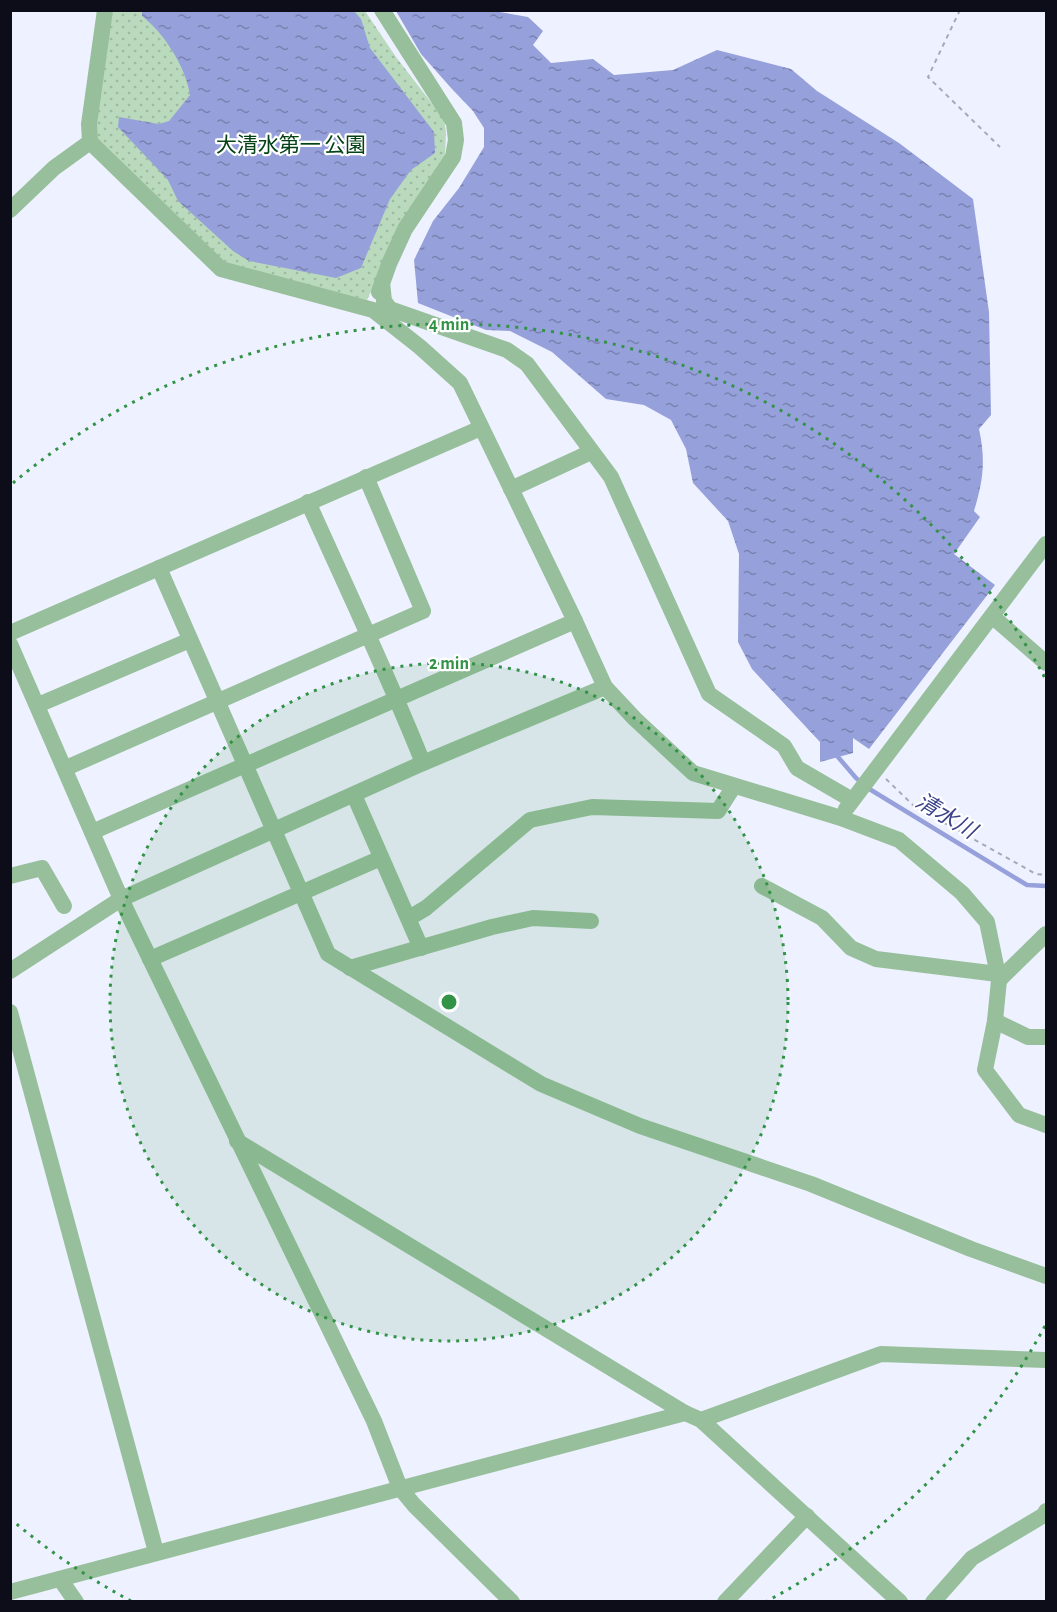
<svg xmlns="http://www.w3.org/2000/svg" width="1057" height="1612" viewBox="0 0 1057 1612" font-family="'Alegreya Sans','Noto Sans JP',sans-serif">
	<defs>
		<pattern id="park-dots" width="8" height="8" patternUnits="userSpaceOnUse" patternTransform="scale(1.5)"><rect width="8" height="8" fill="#badabd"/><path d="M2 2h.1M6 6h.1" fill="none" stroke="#9fbaa2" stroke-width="1.8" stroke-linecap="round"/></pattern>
		<pattern id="water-ripples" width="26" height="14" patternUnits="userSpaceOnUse" patternTransform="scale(1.5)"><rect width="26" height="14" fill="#96a0da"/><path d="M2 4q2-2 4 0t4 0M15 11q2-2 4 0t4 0" fill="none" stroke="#7981b0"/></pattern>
	</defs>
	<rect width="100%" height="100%" fill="#eef1ff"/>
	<!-- park -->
	<path fill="url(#park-dots)" d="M 112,11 L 365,11 L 396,57 L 444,119 L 446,132 L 445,158 L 404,220 L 367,300 L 232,269 L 96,140 L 93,124 Z"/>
	<!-- water -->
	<g fill="url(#water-ripples)">
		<path d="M 142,11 L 354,11 L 361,19 L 370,48 L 434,132 L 435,153 L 411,170 L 390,199 L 361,268 L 336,278 L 249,261 L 233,251 L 178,201 L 168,180 L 118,127 L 119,117 L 159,124 L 169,121 L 190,95 C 186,67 164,33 142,16 Z"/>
		<path d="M 494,11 L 528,17 L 543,31 L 533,45 L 551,63 L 593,59 L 614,75 L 673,70 L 717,50 L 791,69 L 817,91 L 899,143 L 973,199 L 989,312 L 991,415 L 979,429 C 986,461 983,481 974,511 L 980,517 L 954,554 L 995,585 L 869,749 L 853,738 L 853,753 L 820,762 L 820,742 L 752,669 L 738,642 L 739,554 L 728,521 L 693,483 L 686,449 L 671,420 L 644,405 L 606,399 L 552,352 L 510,331 L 486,330 L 418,303 L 414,260 L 433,221 L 459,188 L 484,147 L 484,128 L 473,111 L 452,89 L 421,54 L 396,11 Z"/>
	</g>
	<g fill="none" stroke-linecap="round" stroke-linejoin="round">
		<!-- stream -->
		<path stroke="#96a0da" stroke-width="4.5" d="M 838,757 L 856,778 L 871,790 L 1027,885 L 1046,886"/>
		<!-- path -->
		<g stroke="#a6a9b6" stroke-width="2" stroke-dasharray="4.5 4.5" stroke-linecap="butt">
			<path d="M 960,10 L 928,77 L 1000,147"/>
			<path d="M 886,779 L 914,806 L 1036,874 L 1046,875"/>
		</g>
		<!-- minor -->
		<g stroke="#97bf9b" stroke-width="16">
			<path d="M 105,10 L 89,124 L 90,142 L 221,269 L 373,310 L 420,347 L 460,383 L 575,621 L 605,687 L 635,719 L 693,773 L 841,818 L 899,840 L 962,893 L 987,922 L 999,980 L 995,1021 L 985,1070 L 1019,1115 L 1046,1125"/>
			<path d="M 10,210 L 54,168 L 90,142"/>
			<path d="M 382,282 L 384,301 L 390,309 L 507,350 L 527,364 L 611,477 L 709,694 L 784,746 L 797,768 L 852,800"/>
			<path d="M 379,292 L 389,264 L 405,229 L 453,157 L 456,140 L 454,123 L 382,10"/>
			<path d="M 511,489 L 591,452"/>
			<path d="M 308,502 C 347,589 388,675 423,763"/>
			<path d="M 159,568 L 481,428"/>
			<path d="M 993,617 L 1046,663"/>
			<path d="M 10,633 L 159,568 L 328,954 L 541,1084 L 640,1126 L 811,1184 L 971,1249 L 1046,1276"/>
			<path d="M 10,644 L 121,899 L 374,1421 L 400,1488 L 414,1505 L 512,1602"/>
			<path d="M 38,705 L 190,640"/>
			<path d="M 66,768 L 423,611 L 366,477"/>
			<path d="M 354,795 L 421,948"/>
			<path d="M 846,809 L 1046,544"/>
			<path d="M 92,832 L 575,621"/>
			<path d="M 10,876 L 42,868 L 64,906"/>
			<path d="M 762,886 L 822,918 L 851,948 L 876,959 L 998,974"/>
			<path d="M 409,918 L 426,908 L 530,820 L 592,807 L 718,811 L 734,786"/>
			<path d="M 150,959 L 381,858"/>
			<path d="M 350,968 L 492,927 L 533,918 L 591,921"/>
			<path d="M 10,971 L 121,899 L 423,763 L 605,687"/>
			<path d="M 999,980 L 1046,934"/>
			<path d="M 10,1012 L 156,1552"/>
			<path d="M 995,1021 L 1028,1037 L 1046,1037"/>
			<path d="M 237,1141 L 685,1413 L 701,1420 L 900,1602"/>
			<path d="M 701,1420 L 881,1354 L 1046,1360"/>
			<path d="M 60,1579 L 76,1602"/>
			<path d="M 10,1592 L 685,1413"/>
			<path d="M 725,1602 L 807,1516"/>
			<path d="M 933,1602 L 972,1558 L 1044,1515 L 1046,1511"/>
		</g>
	</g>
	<!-- distance rings -->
	<circle cx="449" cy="1002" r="339" fill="#329347" fill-opacity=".12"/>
	<g fill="none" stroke="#329347" stroke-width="3" stroke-dasharray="3 6">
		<circle cx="449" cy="1002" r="339"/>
		<path d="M1045 1326A678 678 0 0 1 767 1601M131 1601A678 678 0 0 1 13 1521M13 483A678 678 0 0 1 1045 678"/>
	</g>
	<g text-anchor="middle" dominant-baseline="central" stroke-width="4.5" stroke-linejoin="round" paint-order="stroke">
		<!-- park labels -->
		<g font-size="21" fill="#034116" stroke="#fff">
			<text x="291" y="145">大清水第一 公園</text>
		</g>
		<!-- water labels -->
		<g font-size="22" font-style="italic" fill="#3c4288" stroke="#fff">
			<text transform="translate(946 816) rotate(31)">清水川</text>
		</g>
	</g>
	<circle cx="449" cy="1002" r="9" fill="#329347" stroke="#fff" stroke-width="3"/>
	<g font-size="18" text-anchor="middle" font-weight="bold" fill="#329347" stroke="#fff" stroke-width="4.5" stroke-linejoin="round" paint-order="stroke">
		<text x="449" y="330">4 min</text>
		<text x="449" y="669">2 min</text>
	</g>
	<!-- border -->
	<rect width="1057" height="1612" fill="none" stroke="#0c0d18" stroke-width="24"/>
</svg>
